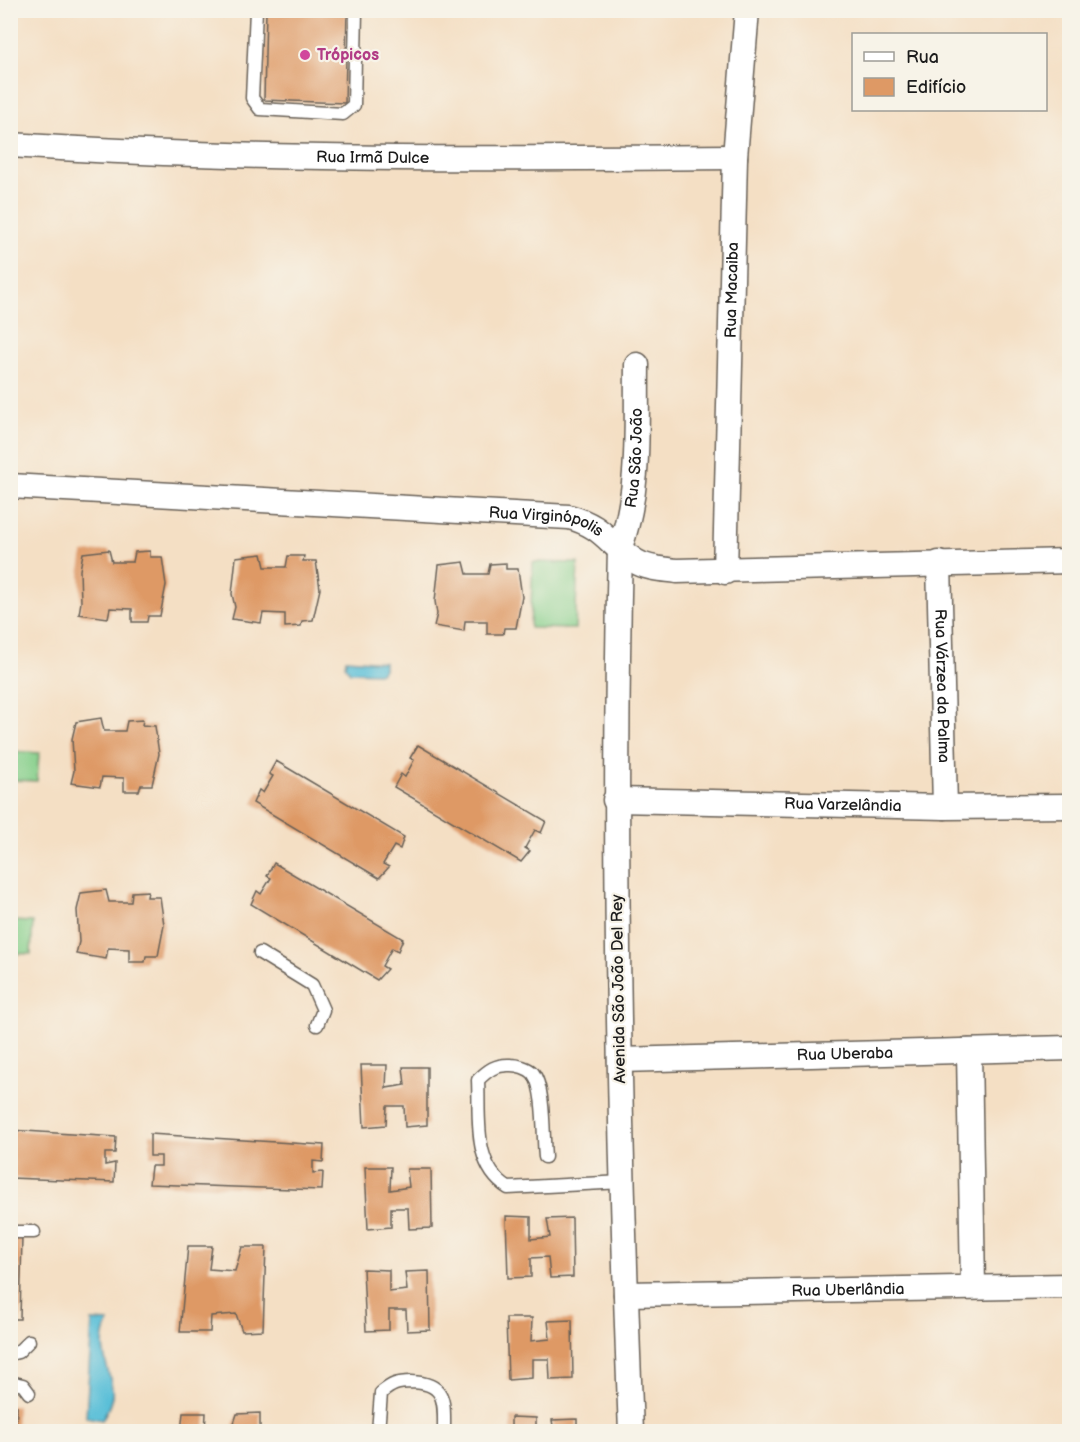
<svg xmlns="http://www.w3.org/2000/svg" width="1080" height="1442" viewBox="0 0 1080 1442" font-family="'Balsamiq Sans',sans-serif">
	<rect width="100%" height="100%" fill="#f7f3e8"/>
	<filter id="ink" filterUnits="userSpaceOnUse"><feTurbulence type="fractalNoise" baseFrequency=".0167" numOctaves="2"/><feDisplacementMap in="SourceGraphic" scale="12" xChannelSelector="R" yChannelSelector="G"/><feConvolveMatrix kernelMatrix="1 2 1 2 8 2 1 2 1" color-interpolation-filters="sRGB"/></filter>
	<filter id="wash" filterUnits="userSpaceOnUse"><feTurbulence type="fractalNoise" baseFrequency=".008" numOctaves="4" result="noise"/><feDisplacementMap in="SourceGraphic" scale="24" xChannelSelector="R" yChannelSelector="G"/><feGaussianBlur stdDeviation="1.35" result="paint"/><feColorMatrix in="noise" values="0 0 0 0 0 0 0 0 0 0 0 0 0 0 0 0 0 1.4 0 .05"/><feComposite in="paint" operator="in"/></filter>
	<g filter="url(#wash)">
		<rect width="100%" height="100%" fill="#f4dfc4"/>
		<!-- green -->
		<g fill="#86cf8b" stroke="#517654" stroke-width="1.5">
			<path d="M 533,562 L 578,563 L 575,629 L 530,628 Z"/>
			<path d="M 11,751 L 39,753 L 37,781 L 11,780 Z"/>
			<path d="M 11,921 L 33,922 L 31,954 L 11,953 Z"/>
		</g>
		<!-- water -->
		<g fill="#5abfd8" stroke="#3b6e7a" stroke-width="1.5">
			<path d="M 346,659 L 384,662 L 384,669 L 381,673 L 350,672 L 345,666 Z"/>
			<path d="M 92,1321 L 109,1322 C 96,1345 108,1364 112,1388 C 114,1399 107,1411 102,1420 L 86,1417 Z"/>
		</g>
		<g id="blocks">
			<!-- building -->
			<g fill="#de9965">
				<path d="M 266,10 L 347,10 L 345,103 L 264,100 Z"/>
				<path d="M 109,550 L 112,562 L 133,562 L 135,552 L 150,551 L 150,557 L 162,557 L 166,585 L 160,616 L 148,616 L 147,622 L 132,622 L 132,609 L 110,608 L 108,618 L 79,614 L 81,602 L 80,570 L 83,553 Z"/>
				<path d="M 262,554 L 265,567 L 286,567 L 288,556 L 304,556 L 303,561 L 316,561 L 320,589 L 313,620 L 302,621 L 301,626 L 285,627 L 285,614 L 263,613 L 261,623 L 232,619 L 235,607 L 232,594 L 236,557 Z"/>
				<path d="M 464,562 L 467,574 L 488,574 L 490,564 L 506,563 L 506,569 L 518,569 L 522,597 L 516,628 L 504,628 L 503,634 L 487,634 L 487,621 L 465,621 L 464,631 L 434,626 L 437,614 L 435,601 L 439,565 Z"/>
				<path d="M 101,718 L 104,731 L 125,731 L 127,721 L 143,720 L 142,725 L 155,726 L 159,754 L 152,785 L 141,785 L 139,791 L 124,791 L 124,778 L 102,777 L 100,787 L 71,783 L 74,771 L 72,739 L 76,722 Z"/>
				<path d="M 418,745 L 546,821 L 541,833 L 535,830 L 525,848 L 530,851 L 521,862 L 394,787 L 401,774 L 405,777 L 414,760 L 410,758 Z"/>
				<path d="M 276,761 L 404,837 L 400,849 L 394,846 L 383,864 L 389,867 L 379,878 L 253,803 L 259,790 L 263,793 L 273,776 L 269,774 Z"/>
				<path d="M 274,863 L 403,939 L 398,951 L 392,948 L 382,966 L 387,969 L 377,980 L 251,904 L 257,891 L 261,894 L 271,878 L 267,876 Z"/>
				<path d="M 106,890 L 109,902 L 131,902 L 132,892 L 148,891 L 147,897 L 160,897 L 164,925 L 158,956 L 146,956 L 145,962 L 129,962 L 129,949 L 108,948 L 106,959 L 76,954 L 79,942 L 77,910 L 81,893 Z"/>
				<path d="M 361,1065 L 387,1065 L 386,1088 L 405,1085 L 403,1067 L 427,1067 L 427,1125 L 405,1127 L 404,1106 L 387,1106 L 386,1125 L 364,1127 Z"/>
				<path d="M 10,1130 L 116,1137 L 115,1153 L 105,1153 L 105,1165 L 115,1163 L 114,1182 L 10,1178 Z"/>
				<path d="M 150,1134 L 324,1145 L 323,1162 L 313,1161 L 313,1173 L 323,1172 L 322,1190 L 149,1184 L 151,1166 L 161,1166 L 161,1156 L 150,1156 Z"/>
				<path d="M 365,1167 L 391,1167 L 390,1190 L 409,1187 L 407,1169 L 431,1169 L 432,1228 L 409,1229 L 408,1208 L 391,1208 L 391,1227 L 368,1229 Z"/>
				<path d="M 506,1216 L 531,1217 L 531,1239 L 550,1237 L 547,1219 L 572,1218 L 573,1277 L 550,1278 L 548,1257 L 531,1258 L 531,1277 L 508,1278 Z"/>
				<path d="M 10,1236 L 22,1236 L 20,1319 L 10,1319 Z"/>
				<path d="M 188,1246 L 212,1246 L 209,1269 L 235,1271 L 242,1247 L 266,1247 L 263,1330 L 242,1331 L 236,1314 L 211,1316 L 210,1332 L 180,1332 Z"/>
				<path d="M 363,1269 L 389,1270 L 389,1292 L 407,1290 L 405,1272 L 429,1271 L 430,1330 L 407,1331 L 406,1310 L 389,1310 L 389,1330 L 366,1331 Z"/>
				<path d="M 506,1318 L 532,1318 L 531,1341 L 550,1339 L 548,1321 L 572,1320 L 573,1379 L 550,1380 L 549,1359 L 532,1359 L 532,1378 L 508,1380 Z"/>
				<path d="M 10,1406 L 17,1406 L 16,1432 L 10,1432 Z"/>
				<path d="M 183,1413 L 206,1413 L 205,1432 L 181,1432 Z"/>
				<path d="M 260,1413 L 260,1432 L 231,1432 L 237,1414 Z"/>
				<path d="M 511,1417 L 536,1418 L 536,1432 L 511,1432 Z"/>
				<path d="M 577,1419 L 577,1432 L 554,1432 L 552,1420 Z"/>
			</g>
		</g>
	</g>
	<g filter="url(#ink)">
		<use href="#blocks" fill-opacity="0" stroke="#686057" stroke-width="1.5"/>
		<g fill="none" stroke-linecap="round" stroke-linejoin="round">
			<defs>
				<g id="service">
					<path d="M 256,10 L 252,98 L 260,109 L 343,114 L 354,105 L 356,10"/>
					<path d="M 260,953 L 312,985 L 323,1010 L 317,1025"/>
					<path d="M 545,1157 C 543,1138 545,1088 533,1073 C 528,1068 518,1065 511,1065 C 496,1064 488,1070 478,1080 C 480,1118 472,1165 508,1188 L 623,1182"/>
					<path d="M 10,1232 L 34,1232"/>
					<path d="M 10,1354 L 18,1352 L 29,1341"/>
					<path d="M 10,1382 L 23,1385 L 29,1393"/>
					<path d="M 378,1432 L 381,1393 C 392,1384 397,1382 411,1382 C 447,1383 444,1402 444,1432"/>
				</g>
				<g id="minor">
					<path id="s1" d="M 10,145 C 251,161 494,159 735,157"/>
					<path id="s2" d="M 10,486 L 569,517 C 604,526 608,544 635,561 C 647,569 663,569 677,571 L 1070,561"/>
					<path id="s3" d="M 939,563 L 945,807"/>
					<path id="s4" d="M 725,572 L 735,157 L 747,10"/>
					<path id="s5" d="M 615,800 L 945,807 L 1070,806"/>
					<path d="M 969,1051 L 973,1287"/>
					<path id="s6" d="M 620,1060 L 1070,1048"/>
					<path id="s7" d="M 626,1294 L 1070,1286"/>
					<path id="s8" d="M 631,1432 C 619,1137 613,842 620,547 C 641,488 636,427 637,365"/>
				</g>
			</defs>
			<!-- service casing -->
			<use href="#service" stroke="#686057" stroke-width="15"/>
			<!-- minor casing -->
			<use href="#minor" stroke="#686057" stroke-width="27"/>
			<!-- service -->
			<use href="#service" stroke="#fff" stroke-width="12"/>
			<!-- minor -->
			<use href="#minor" stroke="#fff" stroke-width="24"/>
		</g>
	</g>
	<!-- markers -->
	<circle fill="#d1479c" stroke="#f7f3e8" stroke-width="2" cx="305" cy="55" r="6"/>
	<g text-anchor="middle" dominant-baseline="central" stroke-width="4.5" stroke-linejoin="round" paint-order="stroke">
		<!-- hotel labels -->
		<g font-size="16" font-weight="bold" fill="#b23c85" stroke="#f7f3e8" text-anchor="start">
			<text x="317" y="55">Trópicos</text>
		</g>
		<!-- street labels -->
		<g font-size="16" fill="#1c1c1c" stroke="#f7f3e8">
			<text stroke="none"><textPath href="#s1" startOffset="363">Rua Irmã Dulce</textPath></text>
			<text stroke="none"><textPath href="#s4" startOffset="282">Rua Macaiba</textPath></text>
			<text stroke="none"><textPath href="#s8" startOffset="976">Rua São João</textPath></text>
			<text stroke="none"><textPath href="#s2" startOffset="538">Rua Virginópolis</textPath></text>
			<text stroke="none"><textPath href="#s3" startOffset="123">Rua Várzea da Palma</textPath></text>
			<text stroke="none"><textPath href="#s5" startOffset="228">Rua Varzelândia</textPath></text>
			<text transform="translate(619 989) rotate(-91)">Avenida São João Del Rey</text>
			<text stroke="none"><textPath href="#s6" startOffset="225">Rua Uberaba</textPath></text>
			<text stroke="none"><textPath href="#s7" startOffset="222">Rua Uberlândia</textPath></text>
		</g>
	</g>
	<!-- margin -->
	<rect width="1080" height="1442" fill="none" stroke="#f7f3e8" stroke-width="36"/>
	<!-- legend -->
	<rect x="852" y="33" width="195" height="78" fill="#f7f3e8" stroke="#9f9d96" stroke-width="1.5"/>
	<rect x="864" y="52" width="30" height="9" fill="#ffffff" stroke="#9f9d96" stroke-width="1.5"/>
	<text x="906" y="63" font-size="18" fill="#1c1c1c">Rua</text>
	<rect x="864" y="78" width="30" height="18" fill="#de9965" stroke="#9f9d96" stroke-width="1.5"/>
	<text x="906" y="93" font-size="18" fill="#1c1c1c">Edifício</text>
</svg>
